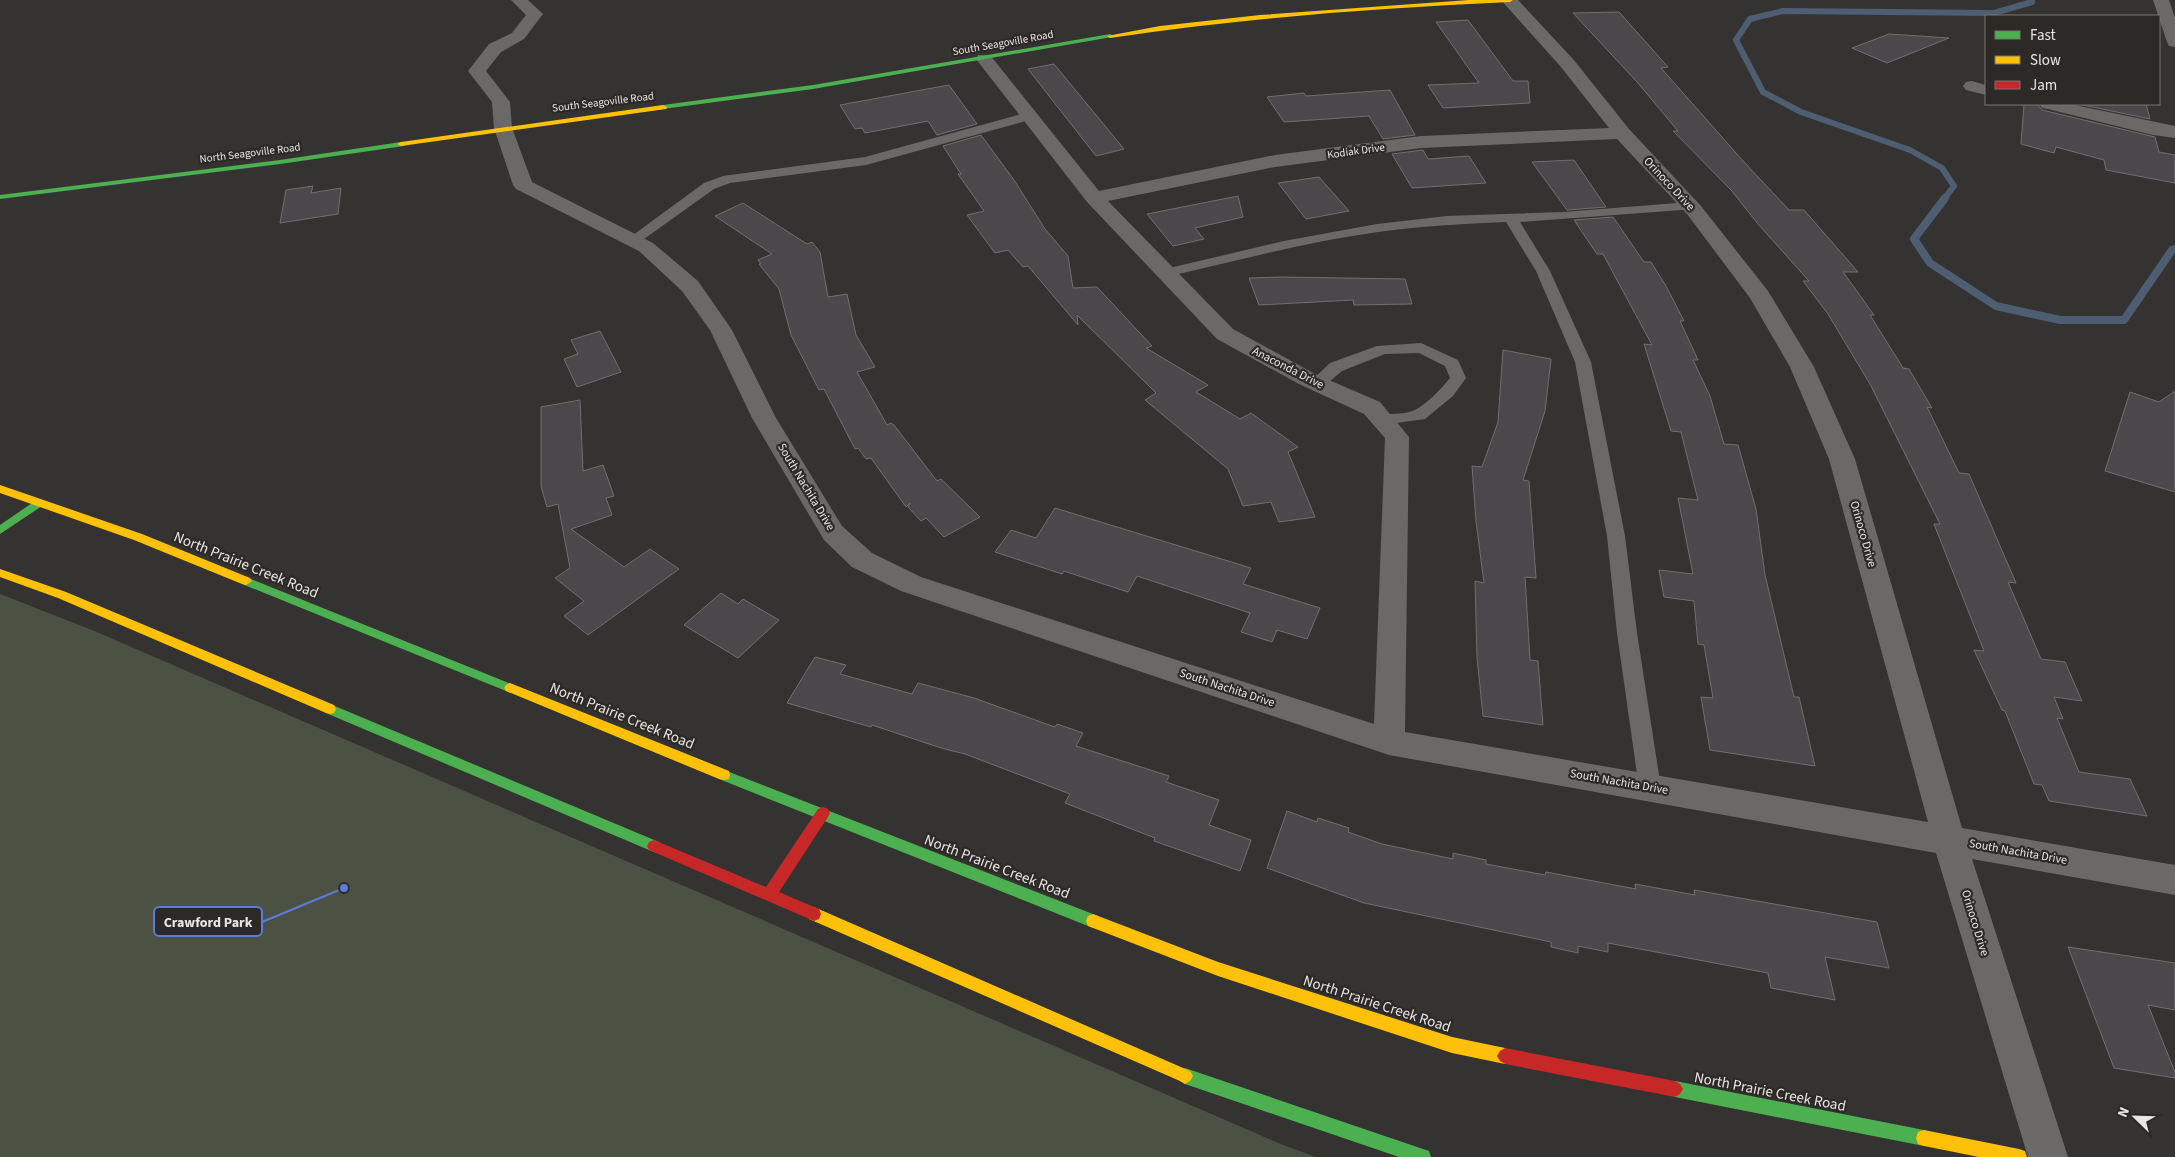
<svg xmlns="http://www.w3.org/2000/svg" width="2175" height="1157" viewBox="0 0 2175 1157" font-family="'Source Sans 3',sans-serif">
	<rect width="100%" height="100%" fill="#353331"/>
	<!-- green -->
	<path fill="#4b5243" d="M 0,594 L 92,630 L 1283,1145 L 1316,1157 L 0,1157 Z"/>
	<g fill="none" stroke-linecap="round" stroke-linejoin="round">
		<!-- stream-far1 -->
		<path stroke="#4e5e72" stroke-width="6" d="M 1944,199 L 1954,186 L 1942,168 L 1910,150 L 1801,112 L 1763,92 L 1736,40 L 1750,19 L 1783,11 L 1994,13 L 2032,2 L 2032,0"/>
		<!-- stream -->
		<path stroke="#4e5e72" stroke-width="8" d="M 1945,198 L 1914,239 L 1930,263 L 1996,306 L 2060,320 L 2124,320 L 2172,250 L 2175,249"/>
	</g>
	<!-- building -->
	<g fill="#4a484b" stroke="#706f6f">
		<path d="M 1619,12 L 1668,67 L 1661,68 L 1744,162 L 1789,210 L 1804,210 L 1858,272 L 1843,272 L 1874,315 L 1870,315 L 1903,368 L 1909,369 L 1932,408 L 1927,407 L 1959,473 L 1969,474 L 2016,583 L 2008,582 L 2041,659 L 2065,662 L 2082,701 L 2054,697 L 2063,719 L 2057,718 L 2079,772 L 2130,779 L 2147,816 L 2049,801 L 2042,785 L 2034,784 L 2005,711 L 2002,710 L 1974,650 L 1984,651 L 1934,524 L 1940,524 L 1870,384 L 1828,314 L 1803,281 L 1809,281 L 1758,224 L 1731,190 L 1673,131 L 1678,131 L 1637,82 L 1573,13 Z"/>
		<path d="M 1468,20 L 1513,81 L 1528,81 L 1530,103 L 1443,108 L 1428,85 L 1479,83 L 1436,22 Z"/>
		<path d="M 1889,34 L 1949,38 L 1887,63 L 1852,48 Z"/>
		<path d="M 1054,64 L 1124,149 L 1096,156 L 1028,69 Z"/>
		<path d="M 949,85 L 977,124 L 937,135 L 928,121 L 865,133 L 862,128 L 855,129 L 840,105 Z"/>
		<path d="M 1390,90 L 1415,135 L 1383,139 L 1369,116 L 1284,122 L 1267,97 L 1304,93 L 1306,96 Z"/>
		<path d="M 2024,104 L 2037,104 L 2042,110 L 2155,137 L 2159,152 L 2175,155 L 2175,183 L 2106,170 L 2104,160 L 2056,147 L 2054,153 L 2021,144 Z"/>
		<path d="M 2078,104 L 2146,104 L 2150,119 Z"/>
		<path d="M 981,135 L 1014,180 L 1045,229 L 1068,256 L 1073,288 L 1097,287 L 1152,346 L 1146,348 L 1208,385 L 1196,392 L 1240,419 L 1251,413 L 1298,447 L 1288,452 L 1315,517 L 1279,522 L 1271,502 L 1243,506 L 1228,469 L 1145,400 L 1156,393 L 1077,315 L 1078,325 L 1028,266 L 1023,267 L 1008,250 L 995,253 L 967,215 L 984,211 L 958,174 L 961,174 L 943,146 Z"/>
		<path d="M 1423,150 L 1428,159 L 1469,156 L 1486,183 L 1412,188 L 1392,154 Z"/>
		<path d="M 1574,160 L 1606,207 L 1567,210 L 1532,162 Z"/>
		<path d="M 1319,177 L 1349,211 L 1306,219 L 1278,183 Z"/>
		<path d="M 313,186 L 311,193 L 341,188 L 338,214 L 280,223 L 286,190 Z"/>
		<path d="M 1238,196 L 1243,217 L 1195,228 L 1204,239 L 1173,246 L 1147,214 Z"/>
		<path d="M 743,203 L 807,244 L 812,242 L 820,252 L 828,297 L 847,294 L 856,335 L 875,367 L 857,372 L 887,425 L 891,423 L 894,425 L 937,481 L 941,479 L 980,517 L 944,537 L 926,518 L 921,521 L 908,507 L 910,503 L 906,507 L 871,458 L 866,459 L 858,448 L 855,449 L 824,389 L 819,390 L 791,335 L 779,289 L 759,264 L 761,264 L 758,260 L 772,254 L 715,216 Z"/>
		<path d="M 1613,217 L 1644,262 L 1651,262 L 1666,286 L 1684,321 L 1680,321 L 1698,360 L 1693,360 L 1710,396 L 1724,444 L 1738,445 L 1756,509 L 1765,575 L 1794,697 L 1799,697 L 1815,766 L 1710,750 L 1701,697 L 1713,698 L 1704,645 L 1698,644 L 1694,601 L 1664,597 L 1659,570 L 1693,574 L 1678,498 L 1698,500 L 1681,432 L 1671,431 L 1644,344 L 1652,345 L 1603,254 L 1597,254 L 1574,220 Z"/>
		<path d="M 1282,277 L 1405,279 L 1412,304 L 1354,305 L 1353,300 L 1259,305 L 1249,278 Z"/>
		<path d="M 600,331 L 621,372 L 577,387 L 564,359 L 578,354 L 571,340 Z"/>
		<path d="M 1503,350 L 1551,359 L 1545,411 L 1523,480 L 1529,481 L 1536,578 L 1525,577 L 1530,660 L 1538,661 L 1543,725 L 1483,716 L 1477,657 L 1475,581 L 1484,583 L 1476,521 L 1472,466 L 1482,467 L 1498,422 Z"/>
		<path d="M 2175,391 L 2175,492 L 2105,471 L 2130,392 L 2159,402 Z"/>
		<path d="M 580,400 L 583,471 L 603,465 L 614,496 L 606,498 L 612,515 L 571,529 L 624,567 L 650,549 L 679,569 L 588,635 L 564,616 L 584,601 L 555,578 L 570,568 L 558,504 L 547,507 L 541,486 L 541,407 Z"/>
		<path d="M 1055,508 L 1251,568 L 1243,584 L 1320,608 L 1307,639 L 1277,630 L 1272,642 L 1241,632 L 1250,613 L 1137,576 L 1128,592 L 1064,571 L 1062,574 L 995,552 L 1011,530 L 1036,538 Z"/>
		<path d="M 721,593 L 738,604 L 743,599 L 779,620 L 738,658 L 684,625 Z"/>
		<path d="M 815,657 L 846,665 L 840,674 L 912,694 L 918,683 L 974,698 L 1055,727 L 1057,724 L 1083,733 L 1076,746 L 1169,776 L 1166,782 L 1219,800 L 1209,825 L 1251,840 L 1240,871 L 1154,841 L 1155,838 L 1065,803 L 1070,794 L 965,754 L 941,748 L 872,725 L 871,727 L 787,703 Z"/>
		<path d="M 1287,811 L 1317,822 L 1318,818 L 1349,828 L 1348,832 L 1382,844 L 1453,859 L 1453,853 L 1486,860 L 1486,864 L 1545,875 L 1546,872 L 1636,889 L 1635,884 L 1695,895 L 1694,890 L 1877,922 L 1889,968 L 1825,957 L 1835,1000 L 1771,988 L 1768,973 L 1608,943 L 1608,952 L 1578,946 L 1578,953 L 1551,947 L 1551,942 L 1364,903 L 1267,868 Z"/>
		<path d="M 2068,947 L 2175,963 L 2175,1010 L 2148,1005 L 2175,1072 L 2175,1078 L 2114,1068 Z"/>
	</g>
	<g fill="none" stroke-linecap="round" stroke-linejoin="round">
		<!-- lane -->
		<g fill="#6a6967" fill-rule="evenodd">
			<path d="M 1029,112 L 1033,113 L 1035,116 L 1033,119 L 866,165 L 730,183 L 714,189 L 637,244 L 627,244 L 625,241 L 704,183 L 723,176 L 865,157 Z"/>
			<path d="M 1690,202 L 1695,203 L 1697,206 L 1695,209 L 1520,222 L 1550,271 L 1591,362 L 1625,536 L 1637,633 L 1661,788 L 1658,795 L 1650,797 L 1642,795 L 1639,788 L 1617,633 L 1607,536 L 1575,362 L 1536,271 L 1506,222 C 1463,224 1420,226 1378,232 C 1306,242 1236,261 1166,277 L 1159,273 L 1161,270 L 1284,241 L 1377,224 L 1447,216 L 1563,212 Z"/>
			<path d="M 1421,343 L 1458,360 L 1466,378 L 1453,396 L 1425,419 L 1382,425 L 1376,424 L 1374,420 L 1376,416 C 1388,413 1405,415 1415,410 C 1428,403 1441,389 1450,378 L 1445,366 L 1419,353 L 1385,354 L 1342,371 L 1323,387 L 1311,387 L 1309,383 L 1330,363 L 1377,346 Z"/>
		</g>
		<!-- street -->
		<g fill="#6a6967" fill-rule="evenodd">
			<path d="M 511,0 L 528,0 L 543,14 L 524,39 L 501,52 L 486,71 L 510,102 L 512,128 L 532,182 L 653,243 L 698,281 L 732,330 L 776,418 L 842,526 L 872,553 L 921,577 L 1374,724 L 1385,438 L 1364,414 L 1299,384 L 1217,339 L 1087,202 L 976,59 L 978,55 L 990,55 L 1099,191 L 1275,155 L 1421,136 L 1609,128 L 1561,67 L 1501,0 L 1518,0 L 1573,59 L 1629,129 L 1701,206 L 1768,291 L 1814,367 L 1855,459 L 1962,828 L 2175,865 L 2175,895 L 1972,859 L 2068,1157 L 2028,1157 L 1936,853 L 1389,755 L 901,591 L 852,567 L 824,540 L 752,418 L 710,330 L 682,291 L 639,251 L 516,189 L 513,185 L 494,128 L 492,102 L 468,71 L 489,44 L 512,33 L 526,15 ZM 1617,139 L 1687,214 L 1750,298 L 1790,367 L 1829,459 L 1928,822 L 1405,732 L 1409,437 L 1380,402 L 1315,374 L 1233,329 L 1108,201 L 1275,167 L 1421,148 Z"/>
			<path d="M 2153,0 L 2169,0 L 2175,18 L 2175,47 L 2169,46 L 2167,42 Z"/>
			<path d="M 1972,81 L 1986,85 L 1986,95 L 1966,90 L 1963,86 L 1966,82 Z"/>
			<path d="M 2039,104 L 2070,104 L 2175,126 L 2175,138 L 2153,135 L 2048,109 L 2042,108 Z"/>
		</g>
		<!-- fast -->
		<g fill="#4caf50" fill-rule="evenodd">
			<path d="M 1110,34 L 1113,36 L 1112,37 L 813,89 L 663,109 L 659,107 L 663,105 L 813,85 Z"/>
			<path d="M 401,142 L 405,144 L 404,146 L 280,164 L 0,199 L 0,195 L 280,160 Z"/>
			<path d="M 38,499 L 43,503 L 42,506 L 0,534 L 0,525 Z"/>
			<path d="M 246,577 L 514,685 L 516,688 L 514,691 L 510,693 L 506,691 L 242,584 L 240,581 L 242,578 Z"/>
			<path d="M 330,704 L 659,842 L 661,846 L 659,850 L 654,852 L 649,850 L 326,713 L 324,709 L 326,705 Z"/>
			<path d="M 724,770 L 1098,916 L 1100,921 L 1098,926 L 1093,928 L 719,779 L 718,775 L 719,771 Z"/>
			<path d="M 1185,1068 L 1423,1149 L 1429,1151 L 1431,1157 L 1399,1157 L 1185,1084 L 1180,1081 L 1177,1076 L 1180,1071 Z"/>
			<path d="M 1675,1081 L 1924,1130 L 1930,1132 L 1932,1138 L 1930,1144 L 1924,1146 L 1675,1097 L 1670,1094 L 1667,1089 L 1670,1084 Z"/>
		</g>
		<!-- slow -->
		<g fill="#ffc107" fill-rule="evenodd">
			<path d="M 1469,0 L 1513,0 L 1510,2 C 1376,8 1243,18 1110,38 L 1107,36 L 1160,26 L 1260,15 Z"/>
			<path d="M 663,105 L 667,107 L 666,109 L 401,146 L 397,144 L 401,142 Z"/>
			<path d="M 0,485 L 142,534 L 250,578 L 252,581 L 246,585 L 242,584 L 134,540 L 0,493 Z"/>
			<path d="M 0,569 L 66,592 L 334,705 L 336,709 L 334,713 L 330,714 L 326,713 L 58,598 L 0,577 Z"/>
			<path d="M 510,683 L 729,771 L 730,775 L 729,779 L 724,780 L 719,779 L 506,691 L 504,688 L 506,685 Z"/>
			<path d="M 814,907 L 1190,1071 L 1193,1076 L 1190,1081 L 1185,1084 L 1180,1081 L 809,919 L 807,914 L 809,909 Z"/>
			<path d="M 1093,914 L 1218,962 L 1452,1037 L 1505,1048 L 1510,1051 L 1513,1056 L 1510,1061 L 1505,1064 L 1452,1053 L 1218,976 L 1088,926 L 1086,921 L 1088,916 Z"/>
			<path d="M 1924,1130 L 2019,1149 L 2025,1151 L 2027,1157 L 1979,1157 L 1924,1146 L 1918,1144 L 1916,1138 L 1918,1132 Z"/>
		</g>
		<!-- jam -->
		<g fill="#c62828" fill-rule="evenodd">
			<path d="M 823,807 L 828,809 L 830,813 L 828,817 L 779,892 L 819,909 L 821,914 L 819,919 L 814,921 L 649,850 L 647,846 L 649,842 L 654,840 L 766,887 L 818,809 Z"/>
			<path d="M 1505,1048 L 1675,1081 L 1680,1084 L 1683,1089 L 1680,1094 L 1675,1097 L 1505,1064 L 1500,1061 L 1497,1056 L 1500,1051 Z"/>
		</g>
	</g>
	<g text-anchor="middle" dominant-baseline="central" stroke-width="4.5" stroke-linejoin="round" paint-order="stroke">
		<!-- far-street labels -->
		<g font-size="11" fill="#e9e6e4" stroke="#2d2926">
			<text transform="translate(1003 43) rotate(-10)">South Seagoville Road</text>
			<text transform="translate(603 102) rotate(-7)">South Seagoville Road</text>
			<text transform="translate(1356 151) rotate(-8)">Kodiak Drive</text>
			<text transform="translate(250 153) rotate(-7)">North Seagoville Road</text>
		</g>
		<!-- street labels -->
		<g font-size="12" fill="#e9e6e4" stroke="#2d2926">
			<text transform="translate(1669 184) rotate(47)">Orinoco Drive</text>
			<text transform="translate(1288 368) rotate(27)">Anaconda Drive</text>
			<text transform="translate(806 487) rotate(59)">South Nachita Drive</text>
			<text transform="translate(1863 534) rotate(74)">Orinoco Drive</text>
			<text transform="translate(1227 688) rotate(18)">South Nachita Drive</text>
			<text transform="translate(1619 782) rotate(10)">South Nachita Drive</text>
			<text transform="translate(2018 852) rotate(10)">South Nachita Drive</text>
			<text transform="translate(1975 923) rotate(73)">Orinoco Drive</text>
		</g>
		<!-- near-street labels -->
		<g font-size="15" fill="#e9e6e4" stroke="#2d2926">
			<text transform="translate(246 565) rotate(22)">North Prairie Creek Road</text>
			<text transform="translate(622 716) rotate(22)">North Prairie Creek Road</text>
			<text transform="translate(997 867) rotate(21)">North Prairie Creek Road</text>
			<text transform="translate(1377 1004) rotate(18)">North Prairie Creek Road</text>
			<text transform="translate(1770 1092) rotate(11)">North Prairie Creek Road</text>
		</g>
	</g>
	<!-- callouts -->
	<path fill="none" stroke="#5a7cdc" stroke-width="2" d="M344 888L262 922"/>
	<circle fill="#5a7cdc" stroke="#2d2926" stroke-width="2" cx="344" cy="888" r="5"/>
	<rect fill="#2d2926" stroke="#5a7cdc" stroke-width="2" x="154" y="907" width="108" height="29" rx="5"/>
	<g font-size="14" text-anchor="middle" font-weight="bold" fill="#e9e6e4">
		<text x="208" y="927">Crawford Park</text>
	</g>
	<!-- legend -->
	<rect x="1985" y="15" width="175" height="90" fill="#2d2926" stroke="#787572"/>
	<rect x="1995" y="31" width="25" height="8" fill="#4caf50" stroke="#787572"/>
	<text x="2030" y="40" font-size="15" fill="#e9e6e4">Fast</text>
	<rect x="1995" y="56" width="25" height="8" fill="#ffc107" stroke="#787572"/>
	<text x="2030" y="65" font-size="15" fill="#e9e6e4">Slow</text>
	<rect x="1995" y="81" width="25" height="8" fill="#c62828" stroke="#787572"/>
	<text x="2030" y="90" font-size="15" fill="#e9e6e4">Jam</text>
	<!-- north arrow -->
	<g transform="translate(2135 1117) rotate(293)" stroke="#2d2926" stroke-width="4" paint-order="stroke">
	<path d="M0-4L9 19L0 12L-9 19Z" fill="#e9e6e4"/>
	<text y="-8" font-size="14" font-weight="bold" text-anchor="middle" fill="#e9e6e4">N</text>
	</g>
</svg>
